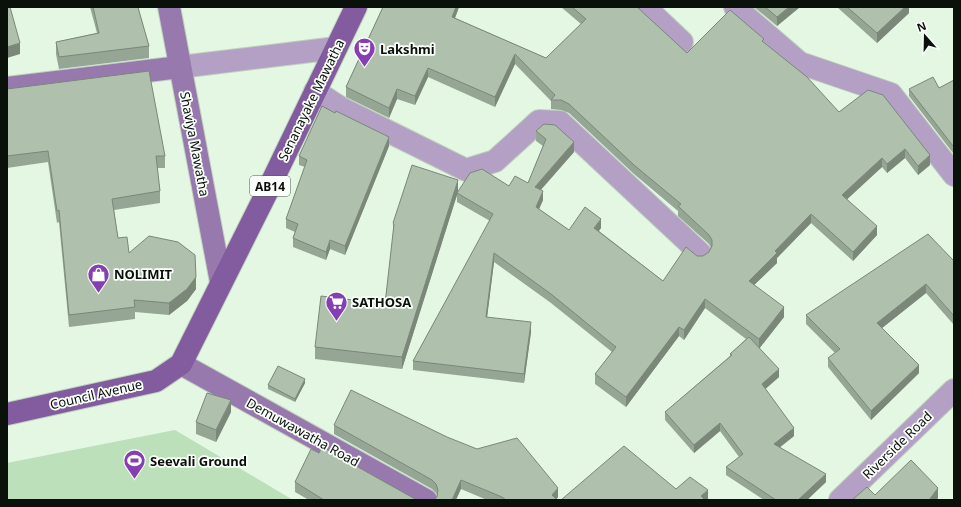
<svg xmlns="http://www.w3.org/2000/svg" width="961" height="507" viewBox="0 0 961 507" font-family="'Noto Sans',sans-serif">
	<rect width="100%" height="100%" fill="#e3f7e2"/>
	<!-- green -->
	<path fill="#bce0b9" d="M 175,430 L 293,500 L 7,500 L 7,463 Z"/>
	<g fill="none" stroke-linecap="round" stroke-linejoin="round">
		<defs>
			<g id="street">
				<path d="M 645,7 L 682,42"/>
				<path d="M 735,7 L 800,63 L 891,94 L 954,175"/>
				<path d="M 180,67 L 336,48"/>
				<path d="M 315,91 L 341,108 L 466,170 L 495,161 L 539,121 L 560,122 L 700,253"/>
				<path d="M 840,500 L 954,390"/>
			</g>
			<g id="secondary">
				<path d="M 169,7 L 221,282"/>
				<path d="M 7,88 L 180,67"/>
				<path d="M 181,364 L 426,500"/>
			</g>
			<path id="primary" d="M 7,414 L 156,381 L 181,364 L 266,194 L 356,7"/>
		</defs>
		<!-- street casing -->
		<use href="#street" stroke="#c0d2bf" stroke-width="24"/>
		<!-- secondary casing -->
		<use href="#secondary" stroke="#c0d2bf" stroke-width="24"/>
		<!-- primary casing -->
		<use href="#primary" stroke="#c0d2bf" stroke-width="24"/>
		<!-- street -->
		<use href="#street" stroke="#b4a0c5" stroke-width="22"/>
		<!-- secondary -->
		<use href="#secondary" stroke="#9779ae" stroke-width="22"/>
		<!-- primary -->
		<use href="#primary" stroke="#825c9e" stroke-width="22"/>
	</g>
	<!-- wall -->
	<g fill="#96a695">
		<path d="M 90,7 L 138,7 L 139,11 L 149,46 L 149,58 L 59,69 L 56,54 L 56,42 L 97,33 Z"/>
		<path d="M 383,7 L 459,7 L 455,18 L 546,58 L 581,24 L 561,7 L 637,7 L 687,53 L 764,43 L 839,112 L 868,90 L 930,165 L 918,175 L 905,158 L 887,173 L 882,167 L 847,199 L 877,235 L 853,261 L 811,223 L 777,258 L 777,263 L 754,285 L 784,317 L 759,348 L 779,377 L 765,389 L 794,436 L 780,447 L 826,482 L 807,500 L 764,500 L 726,475 L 726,467 L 739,457 L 720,431 L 694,453 L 665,420 L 665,412 L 730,356 L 730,354 L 746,339 L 705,308 L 684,340 L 679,336 L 626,407 L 595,384 L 595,374 L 612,352 L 551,303 L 494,262 L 487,317 L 531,332 L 524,383 L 413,370 L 413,361 L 490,221 L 457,202 L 457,194 L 402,369 L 315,359 L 315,347 L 385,304 L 393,235 L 393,223 L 458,192 L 528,183 L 543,146 L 536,141 L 536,131 L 574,152 L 541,190 L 543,200 L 539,209 L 569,230 L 601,228 L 599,231 L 663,281 L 697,256 L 703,256 L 709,252 L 711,248 L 709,244 L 678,216 L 678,211 L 634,174 L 569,113 L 561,110 L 551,109 L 551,101 L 515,64 L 495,107 L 428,77 L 415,105 L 397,99 L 389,118 L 346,97 L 346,87 Z"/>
		<path d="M 754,7 L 800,7 L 777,26 Z"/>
		<path d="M 837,7 L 909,7 L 909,13 L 877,43 Z"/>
		<path d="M 954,80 L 953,153 L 909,96 L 909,89 L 939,88 Z"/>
		<path d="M 7,89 L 165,156 L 165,168 L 157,168 L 160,191 L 160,203 L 114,210 L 118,238 L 129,253 L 196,289 L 187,301 L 169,315 L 135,312 L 135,319 L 69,327 L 59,222 L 57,223 L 48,162 L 7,168 Z"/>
		<path d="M 389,146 L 345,255 L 330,249 L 326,260 L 293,247 L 293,238 L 295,232 L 286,228 L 286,219 L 305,167 L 299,165 L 299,156 Z"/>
		<path d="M 954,261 L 954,325 L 926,293 L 882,328 L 919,373 L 871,420 L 828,367 L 828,358 L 835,353 L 806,324 L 806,315 Z"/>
		<path d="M 305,383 L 295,402 L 268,389 L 268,385 Z"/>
		<path d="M 231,412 L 216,442 L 196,434 L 196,422 Z"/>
		<path d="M 334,425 L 558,497 L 556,499 L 557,500 L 487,500 L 461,489 L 437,497 L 437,495 L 436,493 L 432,489 L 334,434 Z"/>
		<path d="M 295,482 L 417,500 L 309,500 L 295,492 Z"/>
	</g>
	<!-- shaded-wall -->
	<g fill="#7a8779">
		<path d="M 456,7 L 459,7 L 452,26 L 452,17 Z"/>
		<path d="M 789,7 L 800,7 L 777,26 L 777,17 Z"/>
		<path d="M 905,7 L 909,7 L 909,13 L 877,43 L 877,33 Z"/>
		<path d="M 20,43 L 20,54 L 7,58 L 7,47 Z"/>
		<path d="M 515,54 L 515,64 L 495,107 L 495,97 Z"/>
		<path d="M 428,68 L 428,77 L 415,105 L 415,96 Z"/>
		<path d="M 397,89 L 397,99 L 389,118 L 389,108 Z"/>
		<path d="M 389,137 L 389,146 L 345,255 L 345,246 Z"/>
		<path d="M 574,142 L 574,152 L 535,196 L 535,187 Z"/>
		<rect x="953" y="146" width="1" height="7"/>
		<path d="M 905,149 L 905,158 L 887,173 L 887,164 Z"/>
		<path d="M 930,155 L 930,165 L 918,175 L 918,166 Z"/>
		<path d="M 882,158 L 882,167 L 842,204 L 842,195 Z"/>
		<path d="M 458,180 L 458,192 L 402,369 L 402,357 Z"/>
		<path d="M 543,191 L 543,200 L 536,216 L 536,207 Z"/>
		<path d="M 811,214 L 811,223 L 777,258 L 777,263 L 749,290 L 749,281 L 775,251 Z"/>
		<path d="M 601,219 L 601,228 L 594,237 L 594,228 Z"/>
		<path d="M 877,226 L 877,235 L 853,261 L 853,252 Z"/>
		<path d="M 330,240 L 330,249 L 326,260 L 326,252 Z"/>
		<path d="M 494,253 L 494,262 L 486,326 L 486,317 Z"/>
		<path d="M 196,277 L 196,289 L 187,301 L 169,315 L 169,303 Z"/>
		<path d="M 926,284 L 926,293 L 877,332 L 877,323 Z"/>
		<path d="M 705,299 L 705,308 L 684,340 L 684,330 Z"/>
		<path d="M 784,307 L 784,317 L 759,349 L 759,339 Z"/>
		<path d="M 531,322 L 531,332 L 524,383 L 524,374 Z"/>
		<path d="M 679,327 L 679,336 L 626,407 L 626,397 Z"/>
		<path d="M 919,365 L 919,373 L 871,420 L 871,411 Z"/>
		<path d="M 779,369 L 779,377 L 762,392 L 762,384 Z"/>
		<path d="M 305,379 L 305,383 L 295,402 L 295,399 Z"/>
		<path d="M 231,400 L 231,412 L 216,442 L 216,430 Z"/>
		<path d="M 720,423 L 720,431 L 694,453 L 694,445 Z"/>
		<path d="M 794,428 L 794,436 L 774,452 L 774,444 Z"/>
		<path d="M 826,474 L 826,482 L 807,500 L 798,500 Z"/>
		<path d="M 461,480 L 461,489 L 456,500 L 452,500 Z"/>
		<path d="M 558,488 L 558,497 L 556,500 L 552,495 Z"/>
		<path d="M 938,488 L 938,498 L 937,500 L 929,500 Z"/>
		<path d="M 708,490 L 708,500 L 701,500 L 701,496 Z"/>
	</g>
	<!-- building -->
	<g fill="#afc1ad" stroke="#7a8779">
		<path d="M 7,7 L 10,7 L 20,43 L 7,47 Z"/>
		<path d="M 93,7 L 138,7 L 139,11 L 149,46 L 59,57 L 56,42 L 99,33 Z"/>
		<path d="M 383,7 L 456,7 L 452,17 L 546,58 L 586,19 L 572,7 L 637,7 L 687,53 L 730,10 L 764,39 L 762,41 L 807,77 L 839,112 L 868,90 L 883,95 L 930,155 L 918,166 L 905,149 L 887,164 L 882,158 L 842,195 L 877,226 L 853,252 L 811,214 L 775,251 L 777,253 L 749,281 L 784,307 L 759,339 L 705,299 L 684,330 L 679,327 L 626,397 L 595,374 L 616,347 L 551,294 L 494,253 L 486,317 L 531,322 L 524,374 L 413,361 L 493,214 L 457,193 L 470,173 L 482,169 L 509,186 L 515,176 L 528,183 L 546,139 L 536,131 L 544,124 L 555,125 L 574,142 L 535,187 L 543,191 L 536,207 L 569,230 L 585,207 L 601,219 L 594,228 L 663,281 L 686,247 L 697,256 L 703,256 L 709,252 L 712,246 L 712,240 L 709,235 L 678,206 L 681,204 L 634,165 L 569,104 L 561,100 L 551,100 L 555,95 L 515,54 L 495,97 L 428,68 L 415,96 L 397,89 L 389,108 L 346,87 Z"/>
		<path d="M 765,7 L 789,7 L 777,17 Z"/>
		<path d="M 847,7 L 905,7 L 877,33 Z"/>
		<path d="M 149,71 L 165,156 L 156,156 L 160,191 L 112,199 L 118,238 L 127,237 L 129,253 L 149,236 L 178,242 L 195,255 L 196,277 L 187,289 L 169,303 L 134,300 L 135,307 L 69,315 L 59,210 L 57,211 L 48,151 L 7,156 L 7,89 Z"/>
		<path d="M 933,77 L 939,88 L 954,80 L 954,146 L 953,146 L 909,89 Z"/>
		<path d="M 322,106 L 335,113 L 336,111 L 389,137 L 345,246 L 330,240 L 326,252 L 293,238 L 298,224 L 286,219 L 307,160 L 299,156 Z"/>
		<path d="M 412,165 L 458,180 L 402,357 L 315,347 L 321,296 L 385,304 L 394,224 L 393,223 Z"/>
		<path d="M 928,234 L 954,261 L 954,316 L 926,284 L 877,323 L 919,365 L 871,411 L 828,358 L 840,349 L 806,315 Z"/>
		<path d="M 749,337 L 779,369 L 762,384 L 794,428 L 774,444 L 826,474 L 798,500 L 776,500 L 726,467 L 743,454 L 720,423 L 694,445 L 665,412 L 732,355 L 730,354 Z"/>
		<path d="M 278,366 L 305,379 L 295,399 L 268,385 Z"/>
		<path d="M 351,390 L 447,437 L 477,449 L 517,438 L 558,488 L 552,495 L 557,500 L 506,500 L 502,497 L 461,480 L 452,500 L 434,500 L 437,497 L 438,490 L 436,484 L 432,480 L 334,425 Z"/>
		<path d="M 207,393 L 231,400 L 216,430 L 196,422 Z"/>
		<path d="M 624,446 L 676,489 L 690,477 L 708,490 L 701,496 L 705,500 L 561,500 Z"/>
		<path d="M 322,447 L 417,500 L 324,500 L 295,482 L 311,449 L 319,453 Z"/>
		<path d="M 911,460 L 938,488 L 929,500 L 852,500 L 867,487 L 875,495 Z"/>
	</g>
	<!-- icons -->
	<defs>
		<symbol id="theatre-pin" viewBox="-11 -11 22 30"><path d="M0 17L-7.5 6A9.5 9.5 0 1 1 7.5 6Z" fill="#853fb2" stroke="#fbfffb"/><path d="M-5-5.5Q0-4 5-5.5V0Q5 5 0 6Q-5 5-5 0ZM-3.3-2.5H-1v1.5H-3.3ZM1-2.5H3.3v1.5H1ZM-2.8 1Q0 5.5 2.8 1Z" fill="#fff"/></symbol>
		<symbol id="shop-pin" viewBox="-11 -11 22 30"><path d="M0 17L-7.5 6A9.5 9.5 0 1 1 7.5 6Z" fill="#853fb2" stroke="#fbfffb"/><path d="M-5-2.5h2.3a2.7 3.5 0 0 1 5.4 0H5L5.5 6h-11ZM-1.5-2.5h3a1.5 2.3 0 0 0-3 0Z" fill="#fff"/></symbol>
		<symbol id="supermarket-pin" viewBox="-11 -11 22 30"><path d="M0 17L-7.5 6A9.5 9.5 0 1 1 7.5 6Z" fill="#853fb2" stroke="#fbfffb"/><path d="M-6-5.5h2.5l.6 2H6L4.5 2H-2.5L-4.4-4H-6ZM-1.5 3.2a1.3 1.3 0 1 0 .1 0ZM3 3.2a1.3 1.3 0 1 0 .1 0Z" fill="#fff"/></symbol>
		<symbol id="stadium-pin" viewBox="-11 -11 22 30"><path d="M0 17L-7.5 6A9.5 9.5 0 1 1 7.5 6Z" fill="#853fb2" stroke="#fbfffb"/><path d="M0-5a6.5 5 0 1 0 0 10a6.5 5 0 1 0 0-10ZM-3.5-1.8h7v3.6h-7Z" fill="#fff"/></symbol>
	</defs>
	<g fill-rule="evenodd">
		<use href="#theatre-pin" x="352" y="36" width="25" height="34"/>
		<use href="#shop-pin" x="86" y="262" width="25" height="34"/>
		<use href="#supermarket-pin" x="324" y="290" width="25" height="34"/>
		<use href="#stadium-pin" x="122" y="448" width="25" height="34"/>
	</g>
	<g text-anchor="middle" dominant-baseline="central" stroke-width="3.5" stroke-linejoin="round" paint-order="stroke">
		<!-- shield labels -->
		<rect fill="#fbfffb" stroke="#525852" stroke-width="1" x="250" y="176" width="40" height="20" rx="3"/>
		<g font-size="12" font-weight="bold" fill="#0a100a">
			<text x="270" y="186">AB14</text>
		</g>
		<!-- poi labels -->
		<g font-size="13" font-weight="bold" fill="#0a100a" stroke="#fbfffb" text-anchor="start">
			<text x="380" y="49">Lakshmi</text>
			<text x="114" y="274">NOLIMIT</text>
			<text x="352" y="302">SATHOSA</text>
			<text x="150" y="461">Seevali Ground</text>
		</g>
		<!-- street labels -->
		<g font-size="13" fill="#0a100a" stroke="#fbfffb">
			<text transform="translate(311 100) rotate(-64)">Senanayake Mawatha</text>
			<text transform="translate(195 144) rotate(79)">Shaviya Mawatha</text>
			<text transform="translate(96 394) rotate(-13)">Council Avenue</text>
			<text transform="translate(303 432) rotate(29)">Demuwawatha Road</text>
			<text transform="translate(897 445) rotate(-44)">Riverside Road</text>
		</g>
	</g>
	<!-- border -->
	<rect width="961" height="507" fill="none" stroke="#0a100a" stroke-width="16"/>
	<!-- north arrow -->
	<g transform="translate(925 36) rotate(340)" stroke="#fbfffb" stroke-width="3" paint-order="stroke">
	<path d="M0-3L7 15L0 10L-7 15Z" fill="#0a100a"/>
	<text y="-6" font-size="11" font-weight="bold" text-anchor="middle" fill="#0a100a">N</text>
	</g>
</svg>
